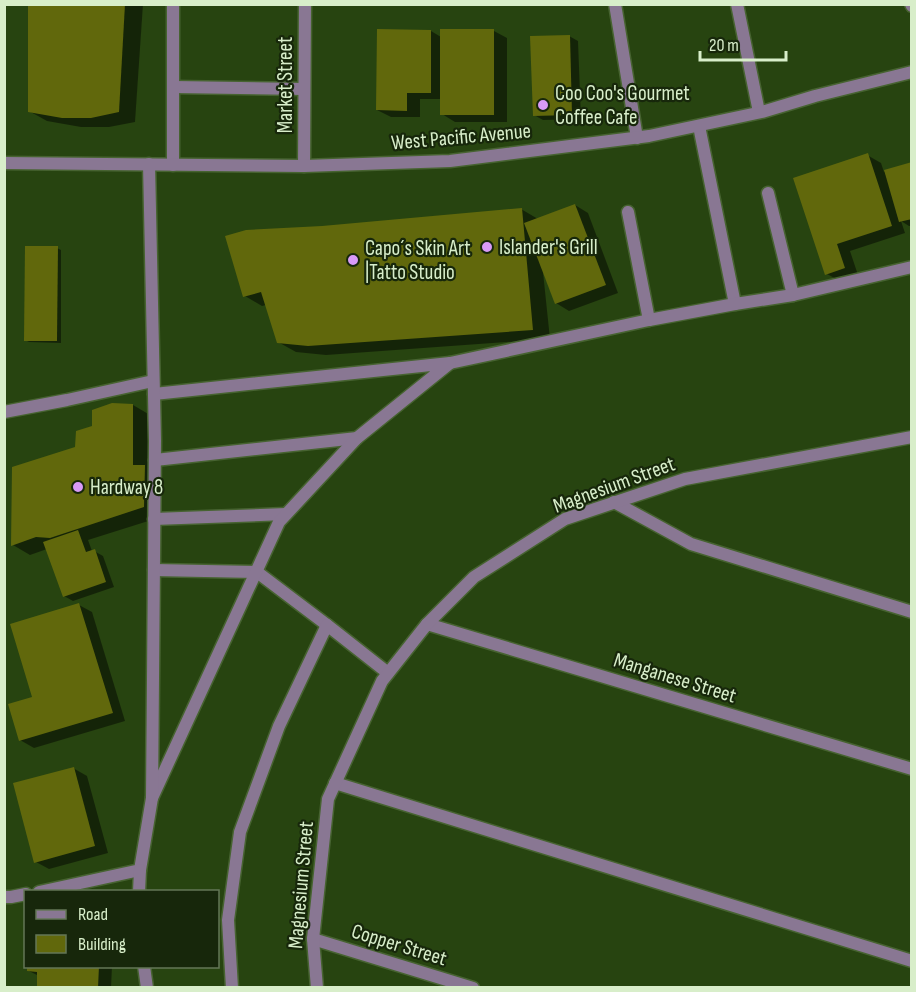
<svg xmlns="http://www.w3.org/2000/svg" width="916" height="992" viewBox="0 0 916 992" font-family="'Sofia Sans Condensed',sans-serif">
	<rect width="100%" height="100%" fill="#274410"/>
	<!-- shadow -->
	<g fill="#0007">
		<path d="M 30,4 L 143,4 L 135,122 L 109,127 L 81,127 L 47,121 L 29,111 Z"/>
		<path d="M 378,31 L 431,31 L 441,37 L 494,31 L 507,38 L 507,122 L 455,122 L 442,114 L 442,99 L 420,99 L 420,117 L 391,117 L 377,110 Z"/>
		<path d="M 569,36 L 578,41 L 581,119 L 543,120 L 534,115 Z"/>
		<path d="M 867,155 L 881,163 L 884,172 L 912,164 L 912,226 L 909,226 L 901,221 L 905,233 L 850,251 L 858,275 L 840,281 L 827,274 Z"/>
		<path d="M 575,205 L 588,213 L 618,293 L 569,311 L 556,303 L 543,272 L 550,339 L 326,355 L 296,352 L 278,342 L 266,305 L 262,306 L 245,296 L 323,228 L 521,209 L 538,219 Z"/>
		<path d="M 57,248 L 61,250 L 61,343 L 29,342 L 25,340 Z"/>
		<path d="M 112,405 L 133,405 L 150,415 L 150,470 L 161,477 L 161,517 L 88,540 L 92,551 L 94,551 L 103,556 L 114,587 L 73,601 L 64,596 L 47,549 L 30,555 L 13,545 L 77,448 Z"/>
		<path d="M 79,605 L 92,612 L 125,721 L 34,748 L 20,740 Z"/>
		<path d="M 73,768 L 87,776 L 108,853 L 49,869 L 36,862 Z"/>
		<path d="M 29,966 L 112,966 L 111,988 L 38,988 L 39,976 L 29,971 Z"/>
	</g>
	<!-- building -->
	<g fill="#61680c">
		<path d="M 28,4 L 125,4 L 119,112 L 91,118 L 62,118 L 28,112 Z"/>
		<path d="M 377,29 L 431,30 L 431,93 L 407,93 L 407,111 L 376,110 Z"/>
		<rect x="440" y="29" width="54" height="86"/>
		<path d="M 570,35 L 572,115 L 533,116 L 530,36 Z"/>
		<path d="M 868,153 L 892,226 L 837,244 L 845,268 L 825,275 L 793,178 Z"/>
		<path d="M 912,162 L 912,219 L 899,222 L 884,170 Z"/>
		<path d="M 575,204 L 606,285 L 555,304 L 524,223 Z"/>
		<path d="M 522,208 L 533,330 L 308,346 L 277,343 L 261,292 L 243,297 L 225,236 L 246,230 L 322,226 Z"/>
		<path d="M 25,246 L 58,246 L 57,341 L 24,341 Z"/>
		<path d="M 112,403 L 133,404 L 133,465 L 145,465 L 144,507 L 50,538 L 36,537 L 11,546 L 12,467 L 75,447 L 76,431 L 92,426 L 92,410 Z"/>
		<path d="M 78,530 L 86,552 L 95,549 L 106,582 L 63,597 L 43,542 Z"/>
		<path d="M 79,603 L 113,713 L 19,741 L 8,704 L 32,697 L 10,624 Z"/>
		<path d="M 74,767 L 95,846 L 34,863 L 13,783 Z"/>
		<path d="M 27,966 L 99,966 L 98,988 L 37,988 L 37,972 L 27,971 Z"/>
	</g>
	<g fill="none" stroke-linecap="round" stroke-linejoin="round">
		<defs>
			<g id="service">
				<path d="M 615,4 L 637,138"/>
				<path d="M 737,4 L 759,112"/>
				<path d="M 174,87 L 304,89"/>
				<path d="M 699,126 L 735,304"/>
				<path d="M 173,165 L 173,4"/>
				<path d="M 768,193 L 793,295"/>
				<path d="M 628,212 L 649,320"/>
				<path d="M 450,363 L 649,320 L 735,304 L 793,295 L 912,267"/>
				<path d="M 4,412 L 67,400 L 153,381"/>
				<path d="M 155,460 L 357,438"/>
				<path d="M 614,502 L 691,544 L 912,612"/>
				<path d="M 154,519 L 286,514"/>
				<path d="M 154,570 L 257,572 L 327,625"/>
				<path d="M 335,783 L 912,961"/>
				<path d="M 152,798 L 279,522 L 357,438 L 450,363 L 154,394"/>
				<path d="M 39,892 L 140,870 L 152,798 L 155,441 L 149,164"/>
				<path d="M 139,892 L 140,870"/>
				<path d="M 4,897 L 11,897 L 26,894"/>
				<path d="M 144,966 L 147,988"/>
				<path d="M 232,988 L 228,920 L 240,832 L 279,726 L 327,625 L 388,673"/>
			</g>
			<g id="minor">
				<path d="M 911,4 L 912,6"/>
				<path d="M 304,166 L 305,4"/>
				<path d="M 427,624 L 912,769"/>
				<path d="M 313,939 L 473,988"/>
				<path d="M 317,988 L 313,939 L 328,799 L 382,681 L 427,624 L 474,577 L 565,519 L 685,479 L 912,437"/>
			</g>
			<path id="tertiary" d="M 4,163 L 304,166 L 450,161 L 649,136 L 762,112 L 815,96 L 912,72"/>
		</defs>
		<!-- service casing -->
		<use href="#service" stroke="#476331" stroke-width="15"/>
		<!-- minor casing -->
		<use href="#minor" stroke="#476331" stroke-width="15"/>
		<!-- tertiary casing -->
		<use href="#tertiary" stroke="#476331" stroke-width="15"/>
		<!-- service -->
		<use href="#service" stroke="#897793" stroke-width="12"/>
		<!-- minor -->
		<use href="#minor" stroke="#897793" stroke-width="12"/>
		<!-- tertiary -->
		<use href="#tertiary" stroke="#897793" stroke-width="12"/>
	</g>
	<!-- markers -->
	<g fill="#d99af7" stroke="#17270b" stroke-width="2">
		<circle cx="543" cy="105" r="6"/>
		<circle cx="487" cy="247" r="6"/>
		<circle cx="353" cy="260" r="6"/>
		<circle cx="78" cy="487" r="6"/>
	</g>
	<g text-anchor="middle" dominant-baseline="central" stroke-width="4.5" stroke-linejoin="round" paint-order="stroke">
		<!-- street labels -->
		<g font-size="21" fill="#d8eeca" stroke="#17270b">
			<text transform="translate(285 85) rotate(-90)">Market Street</text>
			<text transform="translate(461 137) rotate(-5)">West Pacific Avenue</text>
			<text transform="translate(614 485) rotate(-20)">Magnesium Street</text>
			<text transform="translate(675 678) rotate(17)">Manganese Street</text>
			<text transform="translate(301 885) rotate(-85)">Magnesium Street</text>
			<text transform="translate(399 945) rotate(17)">Copper Street</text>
		</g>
		<!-- poi labels -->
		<g font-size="21" fill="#d8eeca" stroke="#17270b" text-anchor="start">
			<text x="555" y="93">Coo Coo's Gourmet<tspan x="555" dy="24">Coffee Cafe</tspan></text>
			<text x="499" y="247">Islander's Grill</text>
			<text x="365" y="248">Capo´s Skin Art<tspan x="365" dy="24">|Tatto Studio</tspan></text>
			<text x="90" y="487">Hardway 8</text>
		</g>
	</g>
	<!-- border -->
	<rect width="916" height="992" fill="none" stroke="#d8eeca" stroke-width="12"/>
	<!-- legend -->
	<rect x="24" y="890" width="195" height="78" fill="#17270b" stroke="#647757" stroke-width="1.5"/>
	<rect x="36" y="910" width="30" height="9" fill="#897793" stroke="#647757" stroke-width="1.5"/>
	<text x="78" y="920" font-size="18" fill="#d8eeca">Road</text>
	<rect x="36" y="935" width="30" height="18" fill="#61680c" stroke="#647757" stroke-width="1.5"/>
	<text x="78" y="950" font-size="18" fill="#d8eeca">Building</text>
	<!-- scale -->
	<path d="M700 51v9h86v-9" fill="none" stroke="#d8eeca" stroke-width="3"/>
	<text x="709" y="51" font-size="18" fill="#d8eeca" stroke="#17270b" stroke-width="4.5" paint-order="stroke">20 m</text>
</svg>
